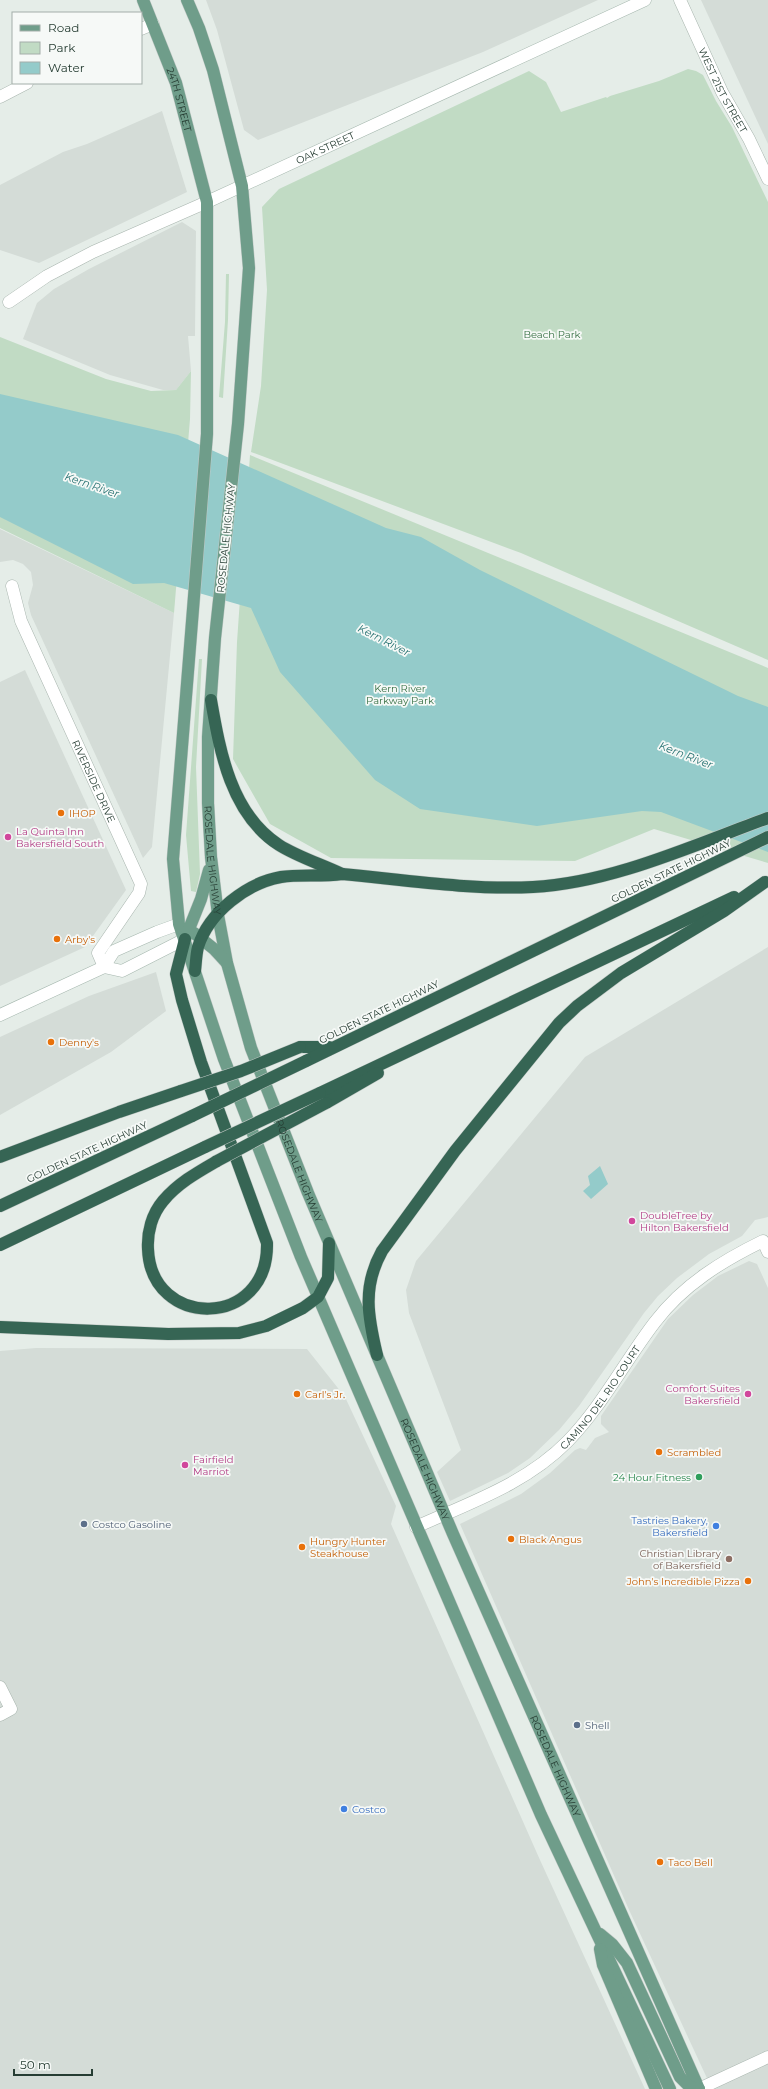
<svg xmlns="http://www.w3.org/2000/svg" width="768" height="2089" viewBox="0 0 768 2089" font-family="Montserrat,sans-serif">
	<rect width="100%" height="100%" fill="#e5ede8"/>
	<!-- built -->
	<g fill="#d4dcd7">
		<path d="M 206,0 L 598,0 L 483,52 L 258,140 L 244,130 L 217,30 Z"/>
		<path d="M 701,0 L 768,0 L 768,144 Z"/>
		<path d="M 162,111 L 187,192 L 39,263 L 0,250 L 0,185 L 63,152 L 87,144 Z"/>
		<path d="M 182,222 L 196,231 L 195,336 L 188,336 L 191,371 L 176,390 L 163,390 L 110,375 L 23,339 L 37,303 L 54,289 L 89,269 Z"/>
		<path d="M 0,529 L 174,613 L 152,847 L 143,858 L 31,615 L 28,603 L 33,585 L 31,572 L 23,564 L 13,560 L 0,562 Z"/>
		<path d="M 25,670 L 126,890 L 85,947 L 0,986 L 0,682 Z"/>
		<path d="M 768,947 L 768,1217 L 755,1220 L 742,1236 L 709,1254 L 677,1278 L 658,1296 L 644,1313 L 579,1406 L 559,1430 L 530,1458 L 508,1473 L 450,1501 L 437,1472 L 461,1450 L 409,1313 L 406,1290 L 416,1261 L 585,1057 Z"/>
		<path d="M 156,972 L 166,1011 L 111,1052 L 0,1115 L 0,1037 L 89,996 Z"/>
		<path d="M 749,1261 L 757,1264 L 768,1288 L 768,2089 L 712,2089 L 630,1912 L 460,1524 L 521,1494 L 550,1473 L 575,1450 L 580,1448 L 586,1450 L 595,1438 L 609,1432 L 601,1424 L 601,1416 L 668,1319 L 693,1295 L 718,1276 Z"/>
		<path d="M 36,1348 L 307,1349 L 345,1397 L 396,1506 L 391,1524 L 540,1860 L 645,2089 L 0,2089 L 0,1351 Z"/>
	</g>
	<!-- green -->
	<g fill="#c1dbc4">
		<path d="M 688,69 L 696,71 L 703,75 L 716,101 L 732,127 L 768,202 L 768,660 L 521,553 L 251,452 L 261,386 L 267,290 L 262,207 L 279,189 L 529,71 L 546,82 L 561,112 L 606,97 L 607,98 L 610,96 L 659,81 Z"/>
		<path d="M 226,274 L 229,274 L 228,320 L 223,398 L 219,397 L 225,322 Z"/>
		<path d="M 0,337 L 106,379 L 151,391 L 176,390 L 191,371 L 190,419 L 174,613 L 0,528 Z"/>
		<path d="M 250,455 L 768,668 L 768,863 L 654,829 L 575,861 L 331,858 L 270,824 L 233,759 L 237,642 Z"/>
		<path d="M 199,659 L 202,659 L 196,767 L 200,874 L 196,892 L 191,891 L 186,835 Z"/>
	</g>
	<!-- water -->
	<g fill="#94cbca">
		<path d="M 0,394 L 178,435 L 386,528 L 421,537 L 480,570 L 738,696 L 768,707 L 768,852 L 661,812 L 642,811 L 537,826 L 420,809 L 375,780 L 280,672 L 251,608 L 164,583 L 133,584 L 0,517 Z"/>
		<path d="M 600,1166 L 608,1184 L 591,1199 L 583,1191 L 590,1185 L 588,1176 Z"/>
	</g>
	<g fill="none" stroke-linecap="round" stroke-linejoin="round">
		<defs>
			<g id="minor">
				<path d="M 141,29 L 153,24"/>
				<path d="M 0,97 L 27,83"/>
				<path d="M 9,302 L 47,276 L 93,252 L 207,202"/>
				<path id="s1" d="M 12,586 L 21,621 L 141,884 L 139,893 L 98,953 L 104,967"/>
				<path id="s2" d="M 416,1527 C 469,1503 526,1484 568,1441 C 602,1406 625,1361 655,1322 C 683,1285 722,1261 763,1241 L 768,1252"/>
				<path d="M 0,1687 L 11,1709 L 0,1715"/>
				<path d="M 699,2089 L 768,2057"/>
			</g>
			<g id="tertiary">
				<path id="s3" d="M 680,0 L 722,92 L 749,139 L 768,179"/>
			</g>
			<g id="secondary">
				<path id="s4" d="M 207,202 L 645,0"/>
				<path d="M 104,967 L 122,971 L 185,939"/>
				<path d="M 0,1015 L 104,967 L 114,951 L 157,932 L 179,924"/>
			</g>
			<g id="primary">
				<path id="s5" d="M 143,0 L 176,83 L 207,202 L 207,434 L 173,859 L 179,924 L 224,1059 L 301,1257 L 541,1815 L 670,2089"/>
				<path id="s6" d="M 187,0 L 199,28 L 213,70 L 242,186 L 249,268 L 238,424 L 215,638 L 208,737 L 208,803 L 211,857 L 218,915 L 227,963 L 251,1048 L 308,1193 L 453,1534 L 699,2089"/>
				<path d="M 194,933 L 214,949 L 226,962"/>
				<path d="M 185,939 L 201,899 L 209,870"/>
				<path d="M 600,1934 L 612,1944 L 627,1963 L 680,2077 L 690,2087 L 699,2089"/>
				<path d="M 600,1949 L 603,1965 L 656,2089"/>
			</g>
			<g id="motorway">
				<path d="M 211,700 C 220,752 231,814 279,845 C 298,857 321,864 342,874"/>
				<path d="M 185,939 L 176,974 L 182,1000 L 201,1062 L 267,1243 C 269,1329 151,1330 148,1249 C 147,1232 152,1214 163,1201 C 178,1183 198,1172 217,1161"/>
				<path d="M 195,971 C 196,963 196,955 198,947 C 209,912 247,883 281,877 C 299,874 322,877 342,874 C 405,880 469,890 533,887 C 612,883 694,845 768,818"/>
				<path d="M 300,1047 L 329,1047"/>
				<path d="M 306,1061 L 768,837"/>
				<path d="M 320,1093 L 734,897"/>
				<path d="M 326,1103 L 378,1073"/>
				<path d="M 0,1157 L 119,1112 L 181,1091"/>
				<path d="M 0,1206 L 192,1116"/>
				<path d="M 0,1245 L 205,1147"/>
				<path d="M 0,1327 L 168,1334 L 239,1333 L 266,1326 L 303,1308 L 318,1297 L 328,1278 L 329,1243"/>
				<path d="M 377,1355 C 368,1317 362,1287 382,1251 L 455,1151 L 559,1023 L 577,1006 L 621,973 L 724,911 L 765,882"/>
			</g>
		</defs>
		<!-- minor casing -->
		<use href="#minor" stroke="#a8b5ae" stroke-width="13"/>
		<!-- tertiary casing -->
		<use href="#tertiary" stroke="#a8b5ae" stroke-width="13"/>
		<!-- secondary casing -->
		<use href="#secondary" stroke="#a5b7ae" stroke-width="13"/>
		<!-- primary casing -->
		<use href="#primary" stroke="#c2c9c6" stroke-width="13"/>
		<!-- motorway casing -->
		<use href="#motorway" stroke="#c2c9c6" stroke-width="13"/>
		<!-- minor -->
		<use href="#minor" stroke="#fff" stroke-width="12"/>
		<!-- tertiary -->
		<use href="#tertiary" stroke="#fff" stroke-width="12"/>
		<!-- secondary -->
		<use href="#secondary" stroke="#fff" stroke-width="12"/>
		<!-- primary -->
		<use href="#primary" stroke="#6f9d8a" stroke-width="12"/>
		<!-- motorway -->
		<use href="#motorway" stroke="#366554" stroke-width="12"/>
		<defs>
			<g id="motorway-bridge">
				<path d="M 181,1091 L 241,1071 L 300,1047"/>
				<path d="M 192,1116 L 306,1061"/>
				<path d="M 205,1147 L 320,1093"/>
				<path d="M 217,1161 L 326,1103"/>
			</g>
		</defs>
		<!-- motorway-bridge casing -->
		<use href="#motorway-bridge" stroke="#c2c9c6" stroke-width="13" stroke-linecap="butt"/>
		<!-- motorway-bridge -->
		<use href="#motorway-bridge" stroke="#366554" stroke-width="12"/>
	</g>
	<!-- markers -->
	<g fill="#e8710a" stroke="#f6f9f7" stroke-width="1.5">
		<circle cx="61" cy="813" r="4"/>
		<circle cx="57" cy="939" r="4"/>
		<circle cx="51" cy="1042" r="4"/>
		<circle cx="297" cy="1394" r="4"/>
		<circle cx="659" cy="1452" r="4"/>
		<circle cx="511" cy="1539" r="4"/>
		<circle cx="302" cy="1547" r="4"/>
		<circle cx="748" cy="1581" r="4"/>
		<circle cx="660" cy="1862" r="4"/>
	</g>
	<g fill="#d1479c" stroke="#f6f9f7" stroke-width="1.5">
		<circle cx="8" cy="837" r="4"/>
		<circle cx="632" cy="1221" r="4"/>
		<circle cx="748" cy="1394" r="4"/>
		<circle cx="185" cy="1465" r="4"/>
	</g>
	<circle fill="#2e9e5b" stroke="#f6f9f7" stroke-width="1.5" cx="699" cy="1477" r="4"/>
	<g fill="#5c6f8a" stroke="#f6f9f7" stroke-width="1.5">
		<circle cx="84" cy="1524" r="4"/>
		<circle cx="577" cy="1725" r="4"/>
	</g>
	<g fill="#3f7fe0" stroke="#f6f9f7" stroke-width="1.5">
		<circle cx="716" cy="1526" r="4"/>
		<circle cx="344" cy="1809" r="4"/>
	</g>
	<circle fill="#8d6e63" stroke="#f6f9f7" stroke-width="1.5" cx="729" cy="1559" r="4"/>
	<g text-anchor="middle" dominant-baseline="central" stroke-width="3.5" stroke-linejoin="round" paint-order="stroke">
		<!-- street labels -->
		<g font-size="10" fill="#263d33" stroke="#f6f9f7">
			<text stroke="none"><textPath href="#s3" startOffset="100">WEST 21ST STREET</textPath></text>
			<text stroke="none"><textPath href="#s5" startOffset="106">24TH STREET</textPath></text>
			<text stroke="none"><textPath href="#s4" startOffset="130">OAK STREET</textPath></text>
			<text transform="translate(226 538) rotate(-84)">ROSEDALE HIGHWAY</text>
			<text stroke="none"><textPath href="#s1" startOffset="212">RIVERSIDE DRIVE</textPath></text>
			<text stroke="none"><textPath href="#s6" startOffset="871">ROSEDALE HIGHWAY</textPath></text>
			<text transform="translate(671 871) rotate(-26)">GOLDEN STATE HIGHWAY</text>
			<text transform="translate(379 1012) rotate(-26)">GOLDEN STATE HIGHWAY</text>
			<text transform="translate(87 1152) rotate(-25)">GOLDEN STATE HIGHWAY</text>
			<text stroke="none"><textPath href="#s6" startOffset="1195">ROSEDALE HIGHWAY</textPath></text>
			<text stroke="none"><textPath href="#s2" startOffset="230">CAMINO DEL RIO COURT</textPath></text>
			<text stroke="none"><textPath href="#s6" startOffset="1519">ROSEDALE HIGHWAY</textPath></text>
			<text stroke="none"><textPath href="#s6" startOffset="1843">ROSEDALE HIGHWAY</textPath></text>
		</g>
		<!-- park labels -->
		<g font-size="10" fill="#356f42" stroke="#f6f9f7">
			<text x="552" y="334">Beach Park</text>
			<text x="400" y="688">Kern River<tspan x="400" dy="12">Parkway Park</tspan></text>
		</g>
		<!-- food labels -->
		<g font-size="10" fill="#c56008" stroke="#f6f9f7" text-anchor="start">
			<text x="69" y="813">IHOP</text>
			<text x="65" y="939">Arby's</text>
			<text x="59" y="1042">Denny's</text>
			<text x="305" y="1394">Carl's Jr.</text>
			<text x="667" y="1452">Scrambled</text>
			<text x="519" y="1539">Black Angus</text>
			<text x="310" y="1541">Hungry Hunter<tspan x="310" dy="12">Steakhouse</tspan></text>
			<text x="740" y="1581" text-anchor="end">John's Incredible Pizza</text>
			<text x="668" y="1862">Taco Bell</text>
		</g>
		<!-- hotel labels -->
		<g font-size="10" fill="#b23c85" stroke="#f6f9f7" text-anchor="start">
			<text x="16" y="831">La Quinta Inn<tspan x="16" dy="12">Bakersfield South</tspan></text>
			<text x="640" y="1215">DoubleTree by<tspan x="640" dy="12">Hilton Bakersfield</tspan></text>
			<text x="740" y="1388" text-anchor="end">Comfort Suites<tspan x="740" dy="12">Bakersfield</tspan></text>
			<text x="193" y="1459">Fairfield<tspan x="193" dy="12">Marriot</tspan></text>
		</g>
		<!-- leisure labels -->
		<g font-size="10" fill="#27864d" stroke="#f6f9f7" text-anchor="end">
			<text x="691" y="1477">24 Hour Fitness</text>
		</g>
		<!-- shop labels -->
		<g font-size="10" fill="#366cbe" stroke="#f6f9f7" text-anchor="end">
			<text x="708" y="1520">Tastries Bakery,<tspan x="708" dy="12">Bakersfield</tspan></text>
			<text x="352" y="1809" text-anchor="start">Costco</text>
		</g>
		<!-- service labels -->
		<g font-size="10" fill="#4e5e75" stroke="#f6f9f7" text-anchor="start">
			<text x="92" y="1524">Costco Gasoline</text>
			<text x="585" y="1725">Shell</text>
		</g>
		<!-- education labels -->
		<g font-size="10" fill="#785e54" stroke="#f6f9f7" text-anchor="end">
			<text x="721" y="1553">Christian Library<tspan x="721" dy="12">of Bakersfield</tspan></text>
		</g>
		<!-- water labels -->
		<g font-size="11" font-style="italic" fill="#277272" stroke="#f6f9f7">
			<text transform="translate(92 485) rotate(19)">Kern River</text>
			<text transform="translate(384 640) rotate(27)">Kern River</text>
			<text transform="translate(686 755) rotate(21)">Kern River</text>
		</g>
	</g>
	<!-- legend -->
	<rect x="12" y="12" width="130" height="72" fill="#f6f9f7" stroke="#a3aea9"/>
	<rect x="20" y="25" width="20" height="6" fill="#6f9d8a" stroke="#a3aea9"/>
	<text x="48" y="32" font-size="12" fill="#263d33">Road</text>
	<rect x="20" y="42" width="20" height="12" fill="#c1dbc4" stroke="#a3aea9"/>
	<text x="48" y="52" font-size="12" fill="#263d33">Park</text>
	<rect x="20" y="62" width="20" height="12" fill="#94cbca" stroke="#a3aea9"/>
	<text x="48" y="72" font-size="12" fill="#263d33">Water</text>
	<!-- scale -->
	<path d="M14 2069v6h78v-6" fill="none" stroke="#263d33" stroke-width="2"/>
	<text x="20" y="2069" font-size="12" fill="#263d33" stroke="#f6f9f7" stroke-width="3" paint-order="stroke">50 m</text>
</svg>
